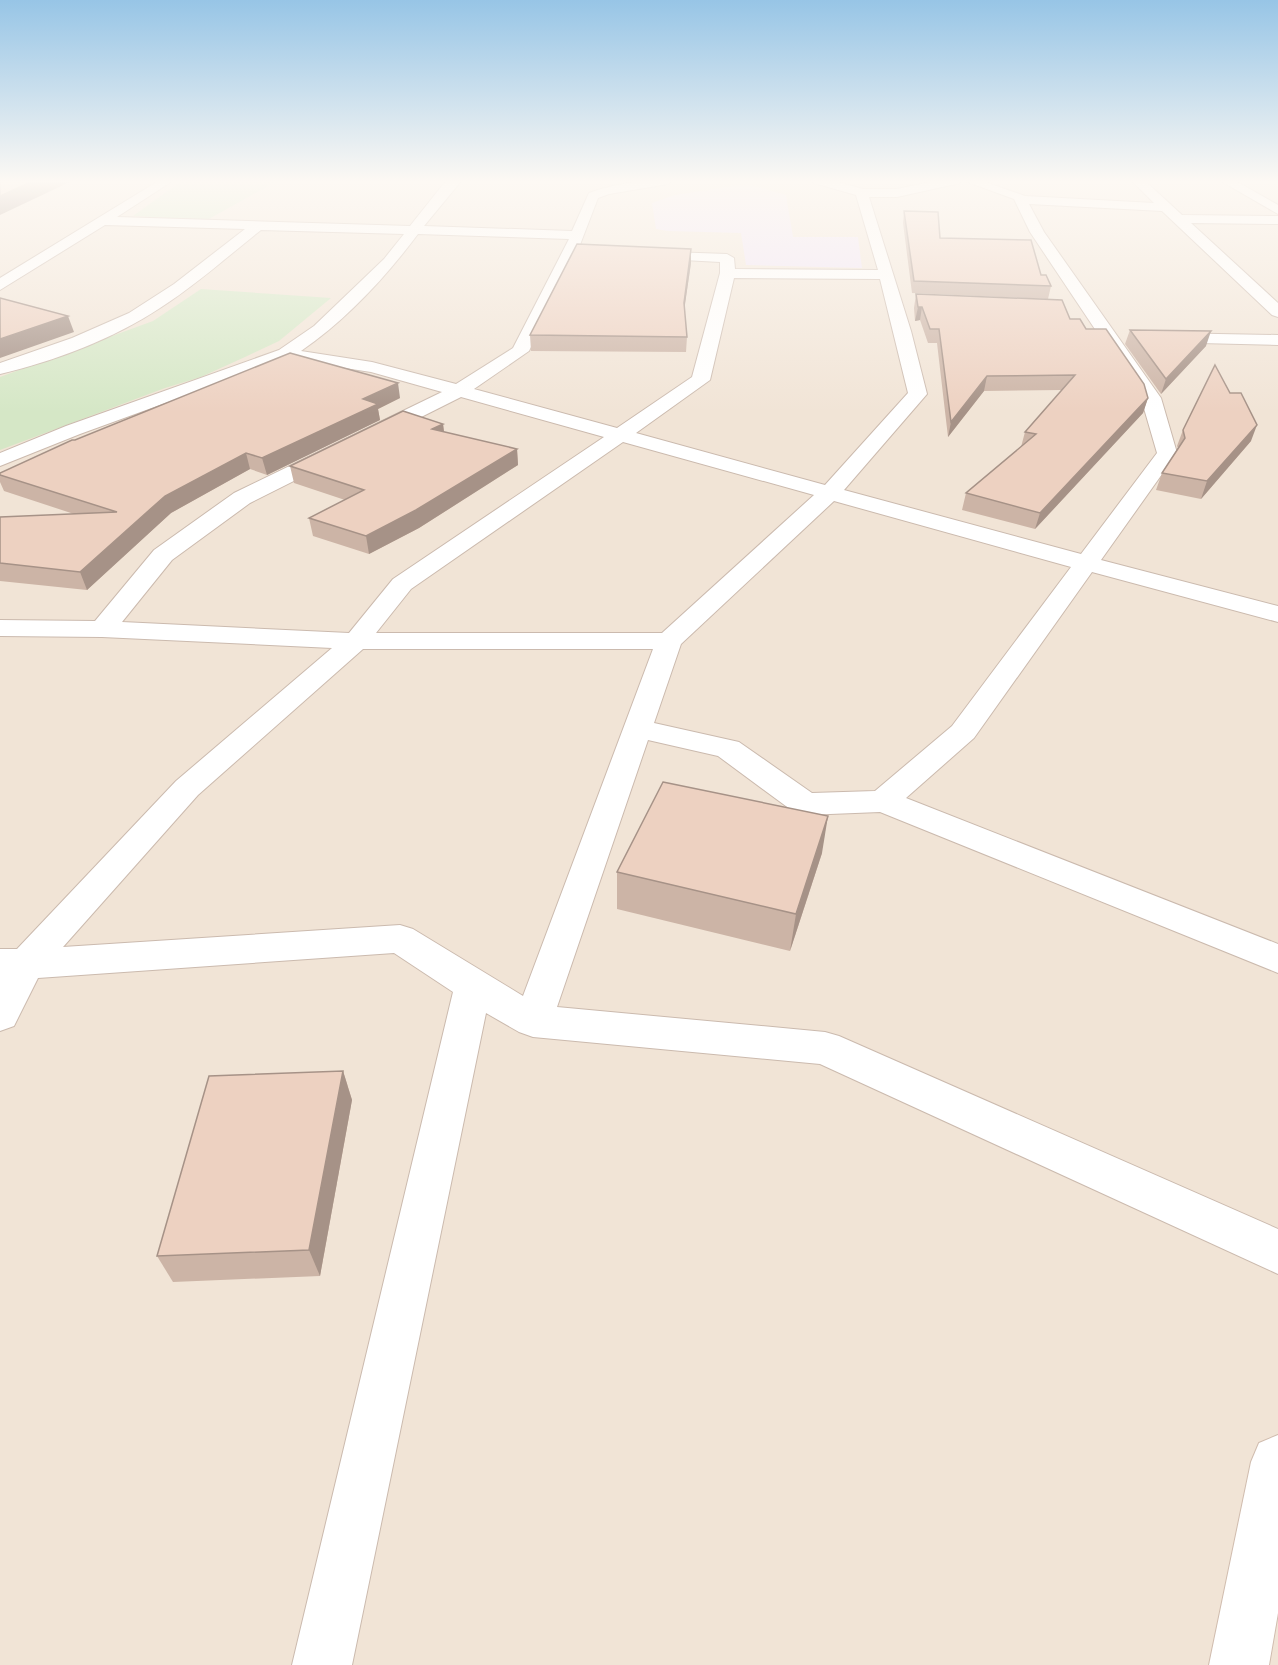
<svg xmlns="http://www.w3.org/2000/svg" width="1278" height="1665" viewBox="0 0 1278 1665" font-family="'PT Sans',sans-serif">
	<rect width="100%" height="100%" fill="#faf2e7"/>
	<!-- residential -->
	<rect fill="#f1e4d6" x="0" y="180" width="1278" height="1485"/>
	<!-- education -->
	<path fill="#efe3f7" d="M 747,184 L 786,195 L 793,237 L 858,237 L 862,268 L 746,265 L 741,233 L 668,231 L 656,229 L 652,203 L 675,195 Z"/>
	<!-- green -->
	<g fill="#d5e7c6">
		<path d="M 183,180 L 279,180 L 207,220 L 133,216 Z"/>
		<path d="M 201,289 L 331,298 L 279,341 L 245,357 L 201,377 L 165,388 L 0,450 L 0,377 L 153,321 Z"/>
	</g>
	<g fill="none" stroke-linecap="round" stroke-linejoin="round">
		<defs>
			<g id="street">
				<path d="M 160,180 L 174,180 L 117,217 L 410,226 L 445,182 L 448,180 L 462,180 L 424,226 L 572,231 L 589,193 C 616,183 645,180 674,180 L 668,184 L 609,194 L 598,198 L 578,250 L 529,351 L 474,389 L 617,428 L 692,377 L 720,273 L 720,262 L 647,258 L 642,257 L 640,254 L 642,251 L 727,254 L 734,258 L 735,269 L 878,270 L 856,195 L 814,183 L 812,180 L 830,180 L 863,189 L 897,189 L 940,180 L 979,180 L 1025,196 L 1154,203 L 1131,180 L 1144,180 L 1182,215 L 1278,216 L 1278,224 L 1191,223 L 1278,303 L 1278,317 L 1272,315 L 1162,211 L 1029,204 L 1044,232 L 1161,398 L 1177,453 L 1101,560 L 1278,606 L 1278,622 L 1092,572 L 974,738 L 906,798 L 1278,944 L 1278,973 L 880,812 L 805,815 L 794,812 L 718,756 L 648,740 L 557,1007 L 825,1032 L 839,1036 L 1278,1229 L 1278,1274 L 820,1064 L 533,1037 L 519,1032 L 486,1013 L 352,1665 L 292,1665 L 453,992 L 394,953 L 38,978 L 14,1026 L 0,1031 L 0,949 L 17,949 L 176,781 L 332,648 L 102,637 L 0,636 L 0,620 L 95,621 L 154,550 L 234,493 L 442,392 L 371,372 L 286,359 L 80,434 L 0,466 L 0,453 L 66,426 L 279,350 L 314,326 L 384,259 L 404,234 L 261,230 C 228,256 196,285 160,308 C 113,339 55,361 0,374 L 0,363 L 72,338 L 129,313 L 174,284 L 245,229 L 105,225 L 0,290 L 0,278 ZM 962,180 L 1014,199 L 1030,232 L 1141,398 L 1157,453 L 1081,554 L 844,490 L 927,394 L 911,331 L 869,197 L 897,197 L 960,183 ZM 418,234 L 569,239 L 513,348 L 456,384 L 372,362 L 301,351 C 346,320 385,278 418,234 ZM 734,278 L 880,279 L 908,393 L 825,485 L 636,433 L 710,380 ZM 461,397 L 604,437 L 393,579 L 349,633 L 122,622 L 172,560 L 250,503 ZM 623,442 L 814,495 L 662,633 L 376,633 L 411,589 ZM 834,501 L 1071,567 L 952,726 L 875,791 L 812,793 L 739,742 L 654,723 L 681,644 ZM 363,649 L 653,649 L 523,996 L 413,929 L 400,925 L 63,947 L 198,795 Z"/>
				<path d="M 1219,180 L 1234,180 L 1278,205 L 1278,214 Z"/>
				<path d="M 1164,333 L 1278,335 L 1278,345 L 1158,342 L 1155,338 L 1158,334 Z"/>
			</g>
			<path id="secondary" d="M 1278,1435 L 1278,1613 L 1269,1665 L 1209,1665 L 1251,1462 L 1259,1443 Z"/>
		</defs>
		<!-- street casing -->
		<use href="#street" stroke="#cbbaae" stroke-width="2"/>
		<!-- secondary casing -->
		<use href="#secondary" stroke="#d0bcae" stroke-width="2"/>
		<!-- street -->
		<use href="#street" fill="#fff" fill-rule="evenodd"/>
		<!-- secondary -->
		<use href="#secondary" fill="#fff" fill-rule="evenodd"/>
	</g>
	<!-- wall -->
	<g fill="#ccb4a6">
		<path d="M 904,211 L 940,238 L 1041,275 L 1051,286 L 1048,299 L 912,293 L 903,223 Z"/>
		<path d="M 691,263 L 684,310 L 687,337 L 686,352 L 531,351 L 530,335 Z"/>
		<path d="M 916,294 L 1070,319 L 1086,329 L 1148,398 L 1143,413 L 1035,529 L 962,510 L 966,493 L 1021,447 L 1025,432 L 1062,390 L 984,391 L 948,437 L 937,343 L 928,343 L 920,320 L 915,321 L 914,308 Z"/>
		<path d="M 1130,330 L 1206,346 L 1161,394 L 1125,344 Z"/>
		<path d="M 400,398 L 378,409 L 380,420 L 267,475 L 250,469 L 171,513 L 87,590 L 0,581 L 0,517 L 74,514 L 4,491 L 0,482 L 0,473 L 75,440 Z"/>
		<path d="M 443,424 L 444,432 L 517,449 L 518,465 L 419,528 L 369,554 L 313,536 L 309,518 L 345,500 L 294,483 L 290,466 Z"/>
		<path d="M 1183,430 L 1251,441 L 1201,499 L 1156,490 L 1162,473 L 1178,448 L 1177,446 Z"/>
		<path d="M 822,853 L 790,951 L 617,909 L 617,872 Z"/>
		<path d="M 343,1071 L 352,1100 L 320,1276 L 173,1282 L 157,1256 Z"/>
	</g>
	<!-- shaded-wall -->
	<g fill="#a69287">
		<path d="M 35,180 L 74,180 L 0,215 L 0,196 Z"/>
		<path d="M 691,249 L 691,263 L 683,318 L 684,303 Z"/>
		<path d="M 918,307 L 922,307 L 920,320 L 915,321 Z"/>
		<path d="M 68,316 L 74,332 L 0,358 L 0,339 Z"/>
		<path d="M 1211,331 L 1206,346 L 1161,394 L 1166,379 Z"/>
		<path d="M 987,376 L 984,391 L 948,437 L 951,422 Z"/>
		<path d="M 398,383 L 400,398 L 378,409 L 380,420 L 267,475 L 262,458 L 363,399 Z"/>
		<path d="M 1148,398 L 1143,413 L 1035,529 L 1040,513 Z"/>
		<path d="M 443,424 L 445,440 L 432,429 Z"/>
		<path d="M 1257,425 L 1251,441 L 1201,499 L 1207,481 Z"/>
		<path d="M 517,449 L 518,465 L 419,528 L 369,554 L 366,536 Z"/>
		<path d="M 246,453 L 250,469 L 171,513 L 87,590 L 80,572 L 165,496 Z"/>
		<path d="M 828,816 L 822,853 L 790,951 L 796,914 Z"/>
		<path d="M 343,1071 L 352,1100 L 320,1276 L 309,1250 Z"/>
	</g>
	<!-- building -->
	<g fill="#edd1c1" stroke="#a69287" stroke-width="1.5">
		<path d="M 0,180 L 35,180 L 0,196 Z"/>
		<path d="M 904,211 L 938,212 L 940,238 L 1031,240 L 1041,275 L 1046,275 L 1051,286 L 914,281 Z"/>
		<path d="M 577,244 L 691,249 L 684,303 L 687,337 L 530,335 Z"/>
		<path d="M 916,294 L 1062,300 L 1070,319 L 1080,319 L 1086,329 L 1106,329 L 1144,384 L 1148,398 L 1040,513 L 966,493 L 1036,434 L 1025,432 L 1075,375 L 987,376 L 951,422 L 939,329 L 930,329 L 922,307 L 918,307 Z"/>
		<path d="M 0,298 L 68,316 L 0,339 Z"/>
		<path d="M 1130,330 L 1211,331 L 1166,379 Z"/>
		<path d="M 290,353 L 398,383 L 363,399 L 378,404 L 262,458 L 246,453 L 165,496 L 80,572 L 0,563 L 0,517 L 117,512 L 0,475 L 0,473 L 72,440 L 75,440 Z"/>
		<path d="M 1215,365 L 1230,393 L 1241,393 L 1257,425 L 1207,481 L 1162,473 L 1185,438 L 1183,430 Z"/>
		<path d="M 403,411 L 443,424 L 432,429 L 517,449 L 416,510 L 366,536 L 309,518 L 364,490 L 290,466 Z"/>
		<path d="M 663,782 L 828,816 L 796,914 L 617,872 Z"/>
		<path d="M 343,1071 L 309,1250 L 157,1256 L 209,1076 Z"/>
	</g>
	<!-- sky -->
	<linearGradient id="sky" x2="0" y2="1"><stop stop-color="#97c5e6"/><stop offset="0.44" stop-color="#fdf9f4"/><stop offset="1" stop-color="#fdf9f4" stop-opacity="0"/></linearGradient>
	<rect width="1278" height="413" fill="url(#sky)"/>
</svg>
